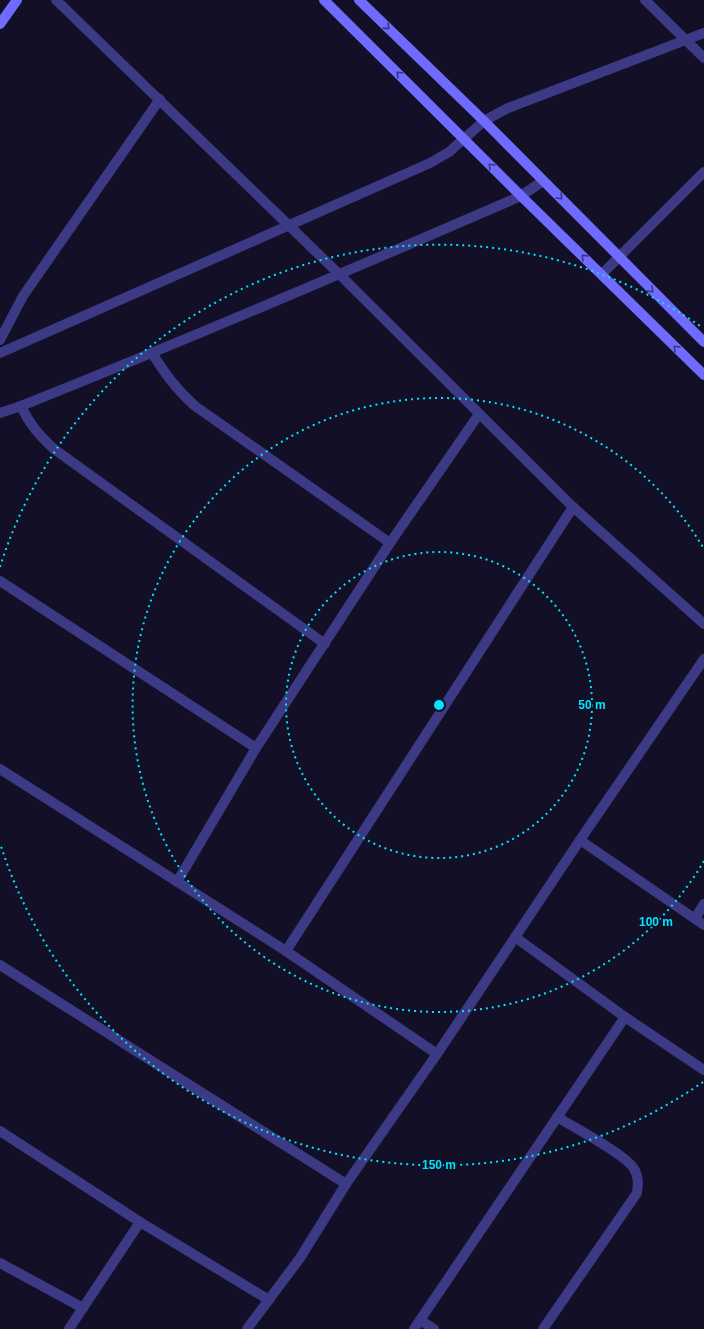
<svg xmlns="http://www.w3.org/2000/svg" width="704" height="1329" viewBox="0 0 704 1329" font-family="Arial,sans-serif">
	<rect width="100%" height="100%" fill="#130f26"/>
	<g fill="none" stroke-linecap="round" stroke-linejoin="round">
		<!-- street -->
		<g stroke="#3d3a85" stroke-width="10">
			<path d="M 56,0 L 340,275 L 573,507 L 704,624"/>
			<path d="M 645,0 L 704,58"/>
			<path d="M 602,274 L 704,172"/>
			<path d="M 0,340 L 23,296 L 160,99"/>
			<path d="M 0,353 L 430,163 L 449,152 L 484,121 L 508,108 L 704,33"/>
			<path d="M 152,353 C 166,375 176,389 195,406 L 390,543"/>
			<path d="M 21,406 C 30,425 39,435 54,449 L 325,644"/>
			<path d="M 0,413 L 21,406 C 189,339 355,268 521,196 L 543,181"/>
			<path d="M 0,581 L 256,748"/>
			<path d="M 0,769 L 286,951 L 437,1054"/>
			<path d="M 580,840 L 704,925"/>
			<path d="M 177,882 L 256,748 L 390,543 L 479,414"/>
			<path d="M 695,918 L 704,904"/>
			<path d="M 515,937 L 625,1017 L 704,1070"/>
			<path d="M 286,951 L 573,507"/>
			<path d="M 0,965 L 346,1184 L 437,1054 L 580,840 L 704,659"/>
			<path d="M 0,1131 L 140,1222 L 269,1300"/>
			<path d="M 0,1263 L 83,1308"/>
			<path d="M 420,1320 L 434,1329"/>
			<path d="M 69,1329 L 140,1222"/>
			<path d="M 247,1329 L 300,1258 L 346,1184"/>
			<path d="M 414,1329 L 625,1017"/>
			<path d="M 543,1329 L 637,1193 C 638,1184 639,1177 634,1169 C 628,1156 572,1126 557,1117"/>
		</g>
		<!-- secondary -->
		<g stroke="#6f6bff" stroke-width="10">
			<path d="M 324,0 L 521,196 L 704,375"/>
			<path d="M 359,0 L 484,121 L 704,342"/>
			<path d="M 0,24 L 17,0"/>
		</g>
	</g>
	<!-- one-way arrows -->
	<defs><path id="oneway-chevron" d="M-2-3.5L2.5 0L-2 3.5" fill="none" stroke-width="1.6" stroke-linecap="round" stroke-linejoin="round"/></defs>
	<g stroke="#38347d">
		<use href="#oneway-chevron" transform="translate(387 27) rotate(44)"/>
		<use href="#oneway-chevron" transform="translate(399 74) rotate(-135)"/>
		<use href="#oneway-chevron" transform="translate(491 166) rotate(-135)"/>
		<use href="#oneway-chevron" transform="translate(560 197) rotate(46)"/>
		<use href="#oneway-chevron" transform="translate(584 257) rotate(-136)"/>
		<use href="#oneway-chevron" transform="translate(651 290) rotate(45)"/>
		<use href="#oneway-chevron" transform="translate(676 348) rotate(-135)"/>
	</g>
	<!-- distance rings -->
	<g fill="none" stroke="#00e5ff" stroke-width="2" stroke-dasharray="2 4">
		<circle cx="439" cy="705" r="153"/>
		<path d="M704 861A307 307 0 1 1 704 549"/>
		<path d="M703 1082A460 460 0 0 1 0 843M0 567A460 460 0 0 1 703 328"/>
	</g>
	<circle cx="439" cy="705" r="6" fill="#00e5ff" stroke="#130f26" stroke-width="2"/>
	<g font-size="12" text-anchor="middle" font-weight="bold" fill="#00e5ff" stroke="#130f26" stroke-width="3" stroke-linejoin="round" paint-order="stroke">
		<text x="592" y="709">50 m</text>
		<text x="656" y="926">100 m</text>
		<text x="439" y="1169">150 m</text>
	</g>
</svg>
